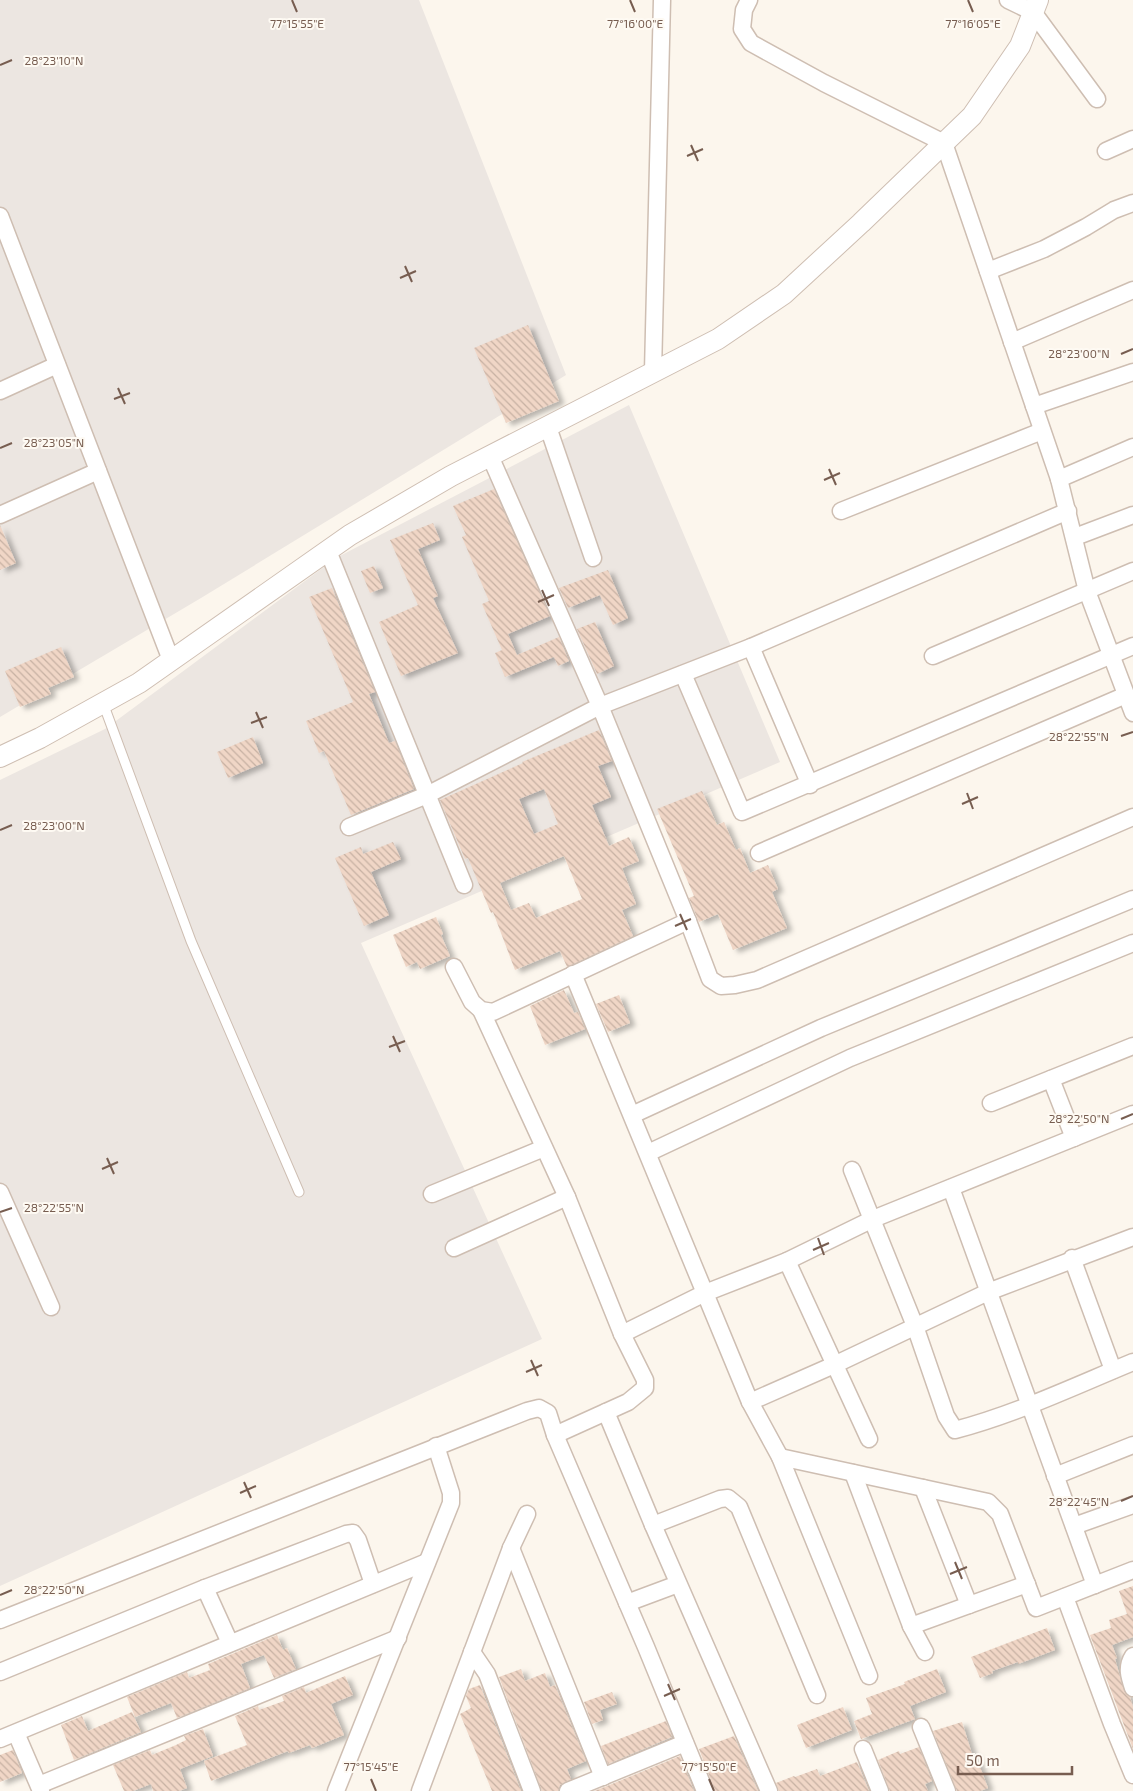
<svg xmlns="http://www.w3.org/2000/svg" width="1133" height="1791" viewBox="0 0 1133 1791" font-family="'Exo 2',sans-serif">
	<defs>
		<pattern id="building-back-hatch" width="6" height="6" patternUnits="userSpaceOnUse" patternTransform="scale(1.25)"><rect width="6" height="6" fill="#f0d6c6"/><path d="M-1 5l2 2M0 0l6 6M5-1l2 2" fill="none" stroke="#c7b1a3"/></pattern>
		<filter id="shadow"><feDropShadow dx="5.5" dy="3" stdDeviation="2.5" flood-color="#0004"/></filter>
	</defs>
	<rect width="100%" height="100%" fill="#fcf6ed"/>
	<!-- industrial -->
	<g fill="#ece6e1">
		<path d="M 0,0 L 419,0 L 566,375 L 201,598 L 0,717 Z"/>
		<path d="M 629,405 L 780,762 L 361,943 L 542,1339 L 0,1586 L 0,780 L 105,729 L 336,558 Z"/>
	</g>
	<!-- building -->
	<g fill="url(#building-back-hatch)" fill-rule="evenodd" filter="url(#shadow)">
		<path d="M 528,325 L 559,401 L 506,423 L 474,348 Z"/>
		<path d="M 494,489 L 550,616 L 508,634 L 517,655 L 559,637 L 569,661 L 558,666 L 554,657 L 505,677 L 495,653 L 502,650 L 482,604 L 489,601 L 462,537 L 466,535 L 453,506 Z"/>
		<path d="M 433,523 L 440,540 L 418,549 L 438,596 L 433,598 L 458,653 L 401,676 L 379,622 L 418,605 L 390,540 Z"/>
		<path d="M 0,525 L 16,563 L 0,570 Z"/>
		<path d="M 374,566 L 383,588 L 370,593 L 361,571 Z"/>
		<path d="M 608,570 L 628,618 L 613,625 L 600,595 L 568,608 L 559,588 Z"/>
		<path d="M 332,588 L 375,692 L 369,694 L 389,743 L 395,741 L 414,789 L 351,815 L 324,751 L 319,753 L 306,721 L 353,702 L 309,597 Z"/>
		<path d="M 595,622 L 614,666 L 597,674 L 577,629 Z"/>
		<path d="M 61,647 L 74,677 L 48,688 L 51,694 L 20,707 L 5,671 Z"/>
		<path d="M 599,730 L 612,761 L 598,766 L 611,797 L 592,805 L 609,846 L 629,837 L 639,861 L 622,868 L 636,904 L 622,910 L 633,936 L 567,967 L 560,951 L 515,970 L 493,912 L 491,913 L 468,858 L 465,859 L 440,800 L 523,763 L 522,762 ZM 544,789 L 558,824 L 534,834 L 519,799 ZM 564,856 L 582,899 L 536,918 L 529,903 L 511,910 L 500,883 Z"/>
		<path d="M 253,737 L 263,763 L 228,778 L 217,752 Z"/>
		<path d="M 702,791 L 717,825 L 724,822 L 736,850 L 740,848 L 750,873 L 768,865 L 778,889 L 772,892 L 787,928 L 733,950 L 718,914 L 699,922 L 689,898 L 694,896 L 657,809 Z"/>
		<path d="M 393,842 L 401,859 L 371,872 L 389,915 L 364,926 L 335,858 L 361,847 L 363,854 Z"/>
		<path d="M 436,917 L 443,934 L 441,935 L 450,956 L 420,969 L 417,962 L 406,967 L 393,935 Z"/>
		<path d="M 564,990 L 574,1013 L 578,1012 L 585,1029 L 545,1045 L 530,1006 Z"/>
		<path d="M 619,995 L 630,1023 L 608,1032 L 596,1004 Z"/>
		<path d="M 1133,1586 L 1133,1637 L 1112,1645 L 1117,1658 L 1115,1659 L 1124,1691 L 1130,1697 L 1133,1707 L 1133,1749 L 1090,1635 L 1111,1628 L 1109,1620 L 1127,1614 L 1119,1591 Z"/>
		<path d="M 1047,1628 L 1055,1650 L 1018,1664 L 1018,1662 L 992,1671 L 993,1673 L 980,1678 L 971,1657 Z"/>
		<path d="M 277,1635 L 283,1650 L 287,1648 L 296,1669 L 274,1678 L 264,1655 L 241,1664 L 250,1688 L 177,1718 L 171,1703 L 135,1717 L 127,1697 L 187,1672 L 189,1678 L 210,1670 L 208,1664 Z"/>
		<path d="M 521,1669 L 525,1681 L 545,1673 L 550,1687 L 555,1685 L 586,1761 L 567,1769 L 571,1779 L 560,1785 L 558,1791 L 542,1791 L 499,1677 Z"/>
		<path d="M 937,1669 L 946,1692 L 910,1706 L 915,1719 L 861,1739 L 854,1721 L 872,1714 L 866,1698 L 905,1684 L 904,1682 Z"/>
		<path d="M 345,1676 L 353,1695 L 331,1704 L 344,1735 L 312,1748 L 310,1745 L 289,1753 L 288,1751 L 211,1781 L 204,1761 L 247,1745 L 235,1716 L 258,1706 L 259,1710 L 284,1701 L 282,1696 L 304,1687 L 306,1693 Z"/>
		<path d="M 480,1685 L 521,1791 L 492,1791 L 460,1714 L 471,1708 L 466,1696 L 469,1689 Z"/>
		<path d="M 612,1692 L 617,1704 L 600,1710 L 603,1720 L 592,1724 L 584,1702 Z"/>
		<path d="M 843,1707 L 852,1730 L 806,1748 L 797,1725 Z"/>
		<path d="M 132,1712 L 141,1732 L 74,1760 L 61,1725 L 82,1716 L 88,1731 Z"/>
		<path d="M 666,1721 L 672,1737 L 608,1764 L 601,1746 Z"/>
		<path d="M 962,1722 L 972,1754 L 975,1754 L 988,1788 L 980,1791 L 957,1791 L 933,1731 Z"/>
		<path d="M 203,1729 L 213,1756 L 180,1769 L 187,1788 L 179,1791 L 153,1791 L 151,1784 L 133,1791 L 124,1791 L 113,1765 L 150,1750 L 152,1755 L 176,1745 L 186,1740 L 184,1736 Z"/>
		<path d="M 734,1736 L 744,1759 L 758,1791 L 715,1791 L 699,1749 Z"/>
		<path d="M 919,1747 L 932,1781 L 925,1784 L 928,1791 L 890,1791 L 878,1760 L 899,1751 L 900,1754 Z"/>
		<path d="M 13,1750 L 22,1773 L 0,1782 L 0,1755 Z"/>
		<path d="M 680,1756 L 694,1791 L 594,1791 L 607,1786 Z"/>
		<path d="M 857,1762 L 869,1791 L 779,1791 L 776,1783 L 794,1776 L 795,1777 L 817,1769 L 820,1776 Z"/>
	</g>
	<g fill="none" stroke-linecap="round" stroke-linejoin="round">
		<defs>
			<path id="service" d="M 103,703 L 191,941 L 299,1192"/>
			<g id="minor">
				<path d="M 749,0 L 744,10 L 742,29 L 751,43 L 824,83 L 944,143 L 1059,479 L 1087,591 L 1133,713"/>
				<path d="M 1008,0 L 1033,12 L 1097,99"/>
				<path d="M 1106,151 L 1133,139"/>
				<path d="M 0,216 L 171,660"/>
				<path d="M 988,271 L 1044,249 L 1086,227 L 1114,210 L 1133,203"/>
				<path d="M 1012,342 L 1133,290"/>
				<path d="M 653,372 L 662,0"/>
				<path d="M 0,391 L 57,365"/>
				<path d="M 1034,406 L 1133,372"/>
				<path d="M 548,427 L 593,558"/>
				<path d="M 490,456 L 600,706 L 688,921 L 710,979 L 721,986 L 735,985 L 757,980 L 1133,817"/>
				<path d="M 1059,479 L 1133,447"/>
				<path d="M 841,511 L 1042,431"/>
				<path d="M 0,515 L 98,471"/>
				<path d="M 1075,537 L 1133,515"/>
				<path d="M 328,551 L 464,885"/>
				<path d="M 751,647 L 810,785"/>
				<path d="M 933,656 L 1133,571"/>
				<path d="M 683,674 L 742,812 L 1133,646"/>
				<path d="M 349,827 L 427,795 L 600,706 L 751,647 L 1068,511"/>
				<path d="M 759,853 L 1126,695"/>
				<path d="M 454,967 L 472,1002 L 481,1010 L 493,1012 L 688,921"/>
				<path d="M 573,974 L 750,1402 L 780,1457 L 869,1676"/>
				<path d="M 481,1010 L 567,1197 L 622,1334 L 645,1380 L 645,1388 L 628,1402 L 555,1435"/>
				<path d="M 1051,1079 L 1074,1138"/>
				<path d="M 991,1103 L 1133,1046"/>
				<path d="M 632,1115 L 821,1028 L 1133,899"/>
				<path d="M 648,1153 L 850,1058 L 1133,943"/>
				<path d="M 852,1170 L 915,1326 L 946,1416 L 955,1430 C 1016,1414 1075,1386 1133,1362"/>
				<path d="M 951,1188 L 1095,1585"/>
				<path d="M 0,1192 L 51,1307"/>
				<path d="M 432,1194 L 544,1148"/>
				<path d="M 454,1248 L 567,1197"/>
				<path d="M 1072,1258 L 1113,1370"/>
				<path d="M 787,1261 L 869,1439"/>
				<path d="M 622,1334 L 705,1293 L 787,1261 L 873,1219 L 1133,1114"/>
				<path d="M 750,1402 L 834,1365 L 988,1292 L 1133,1237"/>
				<path d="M 606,1412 L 653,1525 L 769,1791"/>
				<path d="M 780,1457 L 988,1502 L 1000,1514 L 1036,1608 L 1133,1570"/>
				<path d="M 853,1473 L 911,1626 L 925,1652"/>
				<path d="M 1055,1476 L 1133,1445"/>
				<path d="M 923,1488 L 969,1605"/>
				<path d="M 653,1525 L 720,1499 L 728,1498 L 739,1507 L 817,1695"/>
				<path d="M 1074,1526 L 1133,1505"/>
				<path d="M 511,1548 L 603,1777"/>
				<path d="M 205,1588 L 230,1643"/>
				<path d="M 1065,1597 L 1112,1724 L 1133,1775"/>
				<path d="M 627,1603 L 678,1584"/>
				<path d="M 0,1620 L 527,1411 L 539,1408 L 548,1413 L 555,1435 L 646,1647 L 705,1791"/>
				<path d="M 911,1626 L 1027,1584"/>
				<path d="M 472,1652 L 487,1674 L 532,1791"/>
				<path d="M 1133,1656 C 1126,1667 1129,1676 1133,1688"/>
				<path d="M 0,1672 L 205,1588 L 346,1534 L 353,1533 L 358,1540 L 373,1584"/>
				<path d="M 921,1727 L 947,1791"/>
				<path d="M 16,1733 L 41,1791"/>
				<path d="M 0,1739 L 427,1562"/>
				<path d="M 863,1749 L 880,1791"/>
				<path d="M 39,1785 L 398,1638"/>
				<path d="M 336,1791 L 451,1503 L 451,1493 L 436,1446"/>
				<path d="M 420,1791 L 511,1548 L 527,1514"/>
				<path d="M 568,1791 L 685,1743"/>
			</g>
			<path id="tertiary" d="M 0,757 L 40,738 L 139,683 L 350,535 L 451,476 L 718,339 L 784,294 L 861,223 L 972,116 L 1020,46 L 1038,0"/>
		</defs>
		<!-- service casing -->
		<use href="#service" stroke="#cebeb2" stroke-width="11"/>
		<!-- minor casing -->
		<use href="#minor" stroke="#cebeb2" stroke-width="19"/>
		<!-- tertiary casing -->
		<use href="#tertiary" stroke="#cebeb2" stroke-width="22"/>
		<!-- service -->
		<use href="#service" stroke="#fff" stroke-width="9"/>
		<!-- minor -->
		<use href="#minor" stroke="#fff" stroke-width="16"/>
		<!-- tertiary -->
		<use href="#tertiary" stroke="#fff" stroke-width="20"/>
	</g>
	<!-- ticks -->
	<path fill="none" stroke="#775d50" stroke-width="2" d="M 292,0 L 297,12M 630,0 L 635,12M 968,0 L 973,12M 0,65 L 12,60M 691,145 L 698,161M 687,156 L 703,149M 405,266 L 412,282M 400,278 L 416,271M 1121,354 L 1133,349M 118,388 L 125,404M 114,399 L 130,393M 0,448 L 12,443M 829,469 L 836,485M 824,480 L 840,473M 542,590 L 549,606M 538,602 L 554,595M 256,712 L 263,728M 251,723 L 267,717M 1121,736 L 1133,732M 967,793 L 973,809M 962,804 L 978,797M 0,830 L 12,825M 680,914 L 687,930M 675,926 L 691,919M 393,1036 L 400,1052M 389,1047 L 405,1041M 1121,1119 L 1133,1114M 107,1158 L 114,1174M 102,1169 L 118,1162M 0,1212 L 12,1208M 818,1238 L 824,1255M 813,1250 L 829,1243M 531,1360 L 538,1376M 526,1372 L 542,1365M 244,1482 L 251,1498M 240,1493 L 256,1486M 1121,1501 L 1133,1496M 955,1562 L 962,1579M 950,1574 L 967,1567M 0,1595 L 12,1590M 668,1684 L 675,1700M 664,1696 L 680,1689M 371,1779 L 376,1791M 709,1779 L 714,1791"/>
	<g font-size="12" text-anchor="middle" fill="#775d50" stroke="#fefaf3" stroke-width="4" stroke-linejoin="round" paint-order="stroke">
		<text x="297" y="28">77°15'55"E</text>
		<text x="635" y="28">77°16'00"E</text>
		<text x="973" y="28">77°16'05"E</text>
		<text x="54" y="65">28°23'10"N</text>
		<text x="1079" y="358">28°23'00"N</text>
		<text x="54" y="447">28°23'05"N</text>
		<text x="1079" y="741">28°22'55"N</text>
		<text x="54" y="830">28°23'00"N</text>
		<text x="1079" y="1123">28°22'50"N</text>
		<text x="54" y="1212">28°22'55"N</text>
		<text x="1079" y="1506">28°22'45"N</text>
		<text x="54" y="1594">28°22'50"N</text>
		<text x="371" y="1771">77°15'45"E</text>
		<text x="709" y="1771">77°15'50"E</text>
	</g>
	<!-- scale -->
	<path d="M958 1766v8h114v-8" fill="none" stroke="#775d50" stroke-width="2.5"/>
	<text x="966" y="1766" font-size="15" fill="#775d50" stroke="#fefaf3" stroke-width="4" paint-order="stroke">50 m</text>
</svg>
